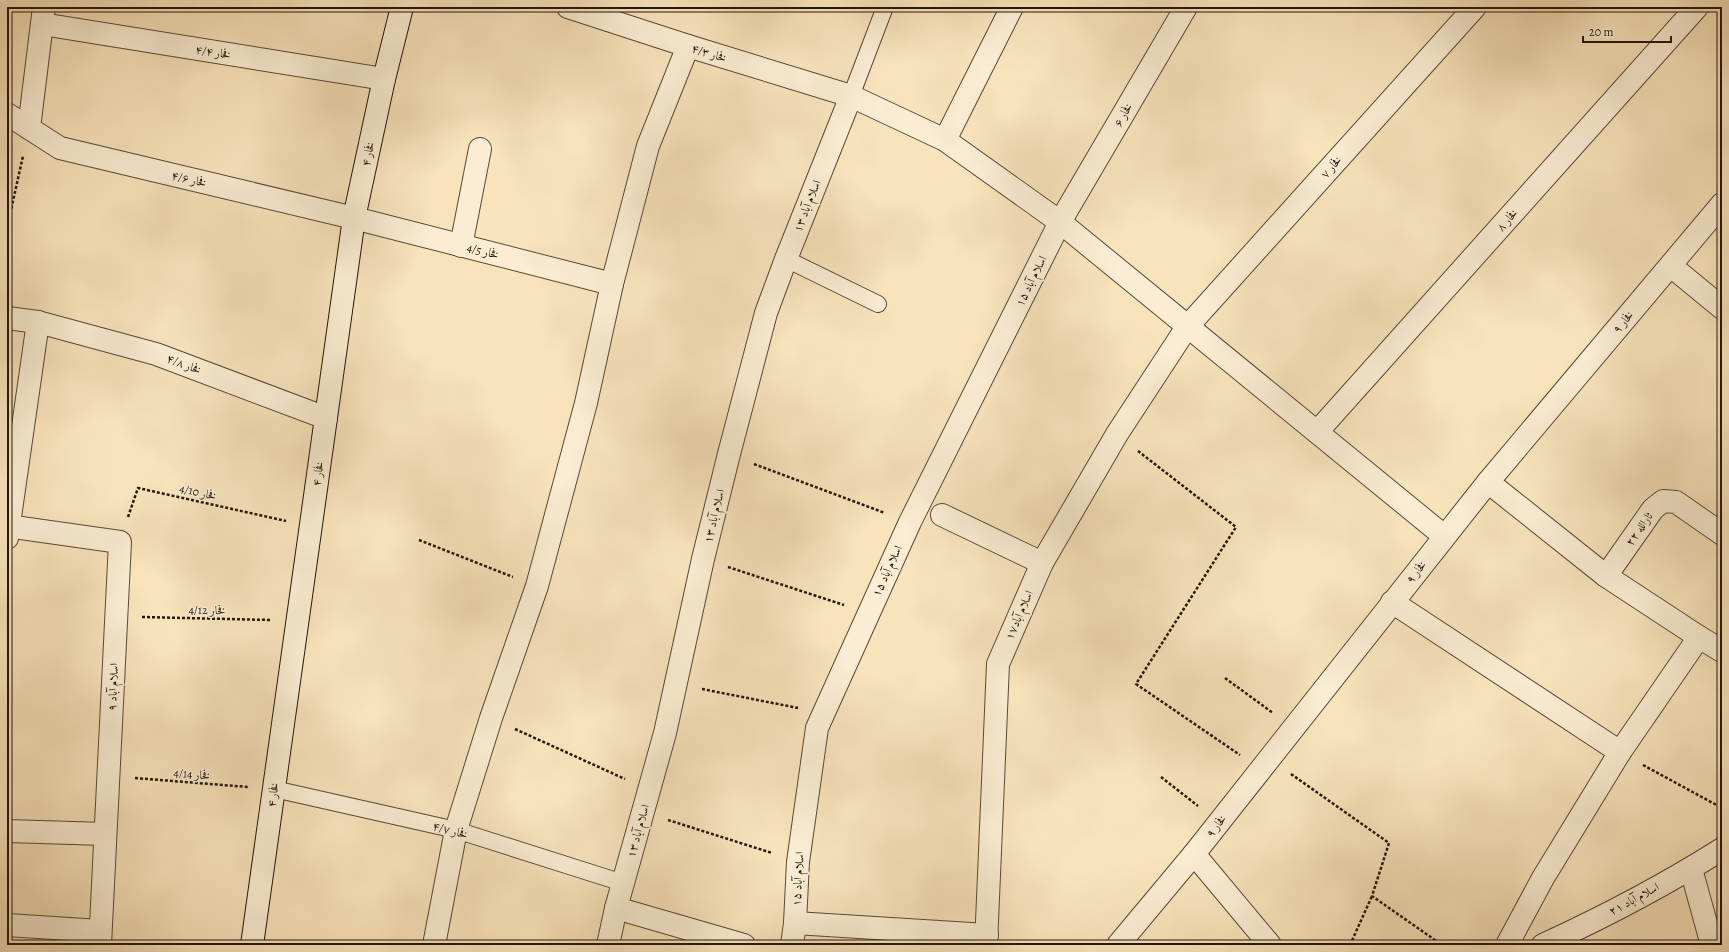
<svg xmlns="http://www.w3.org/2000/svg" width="1729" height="952" viewBox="0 0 1729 952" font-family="Alegreya,Amiri,serif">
	<rect width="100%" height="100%" fill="#f8e3bb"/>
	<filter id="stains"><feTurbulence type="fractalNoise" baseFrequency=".005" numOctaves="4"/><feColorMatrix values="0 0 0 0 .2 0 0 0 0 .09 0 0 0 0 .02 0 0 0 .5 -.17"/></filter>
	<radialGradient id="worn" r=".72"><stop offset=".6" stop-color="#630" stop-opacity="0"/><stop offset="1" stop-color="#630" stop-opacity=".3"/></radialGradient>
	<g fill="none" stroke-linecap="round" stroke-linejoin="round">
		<defs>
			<g id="lane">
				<path d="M 851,96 L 885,7"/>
				<path d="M 786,259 L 878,304"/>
				<path d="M 274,789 L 456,830 L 623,883"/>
			</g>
			<g id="street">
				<path d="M 568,7 L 688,46 L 851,96 L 945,140 L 1060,222 L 1444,536"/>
				<path d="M 42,24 L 384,79"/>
				<path d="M 7,114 L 60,148 L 354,218 L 612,284"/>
				<path d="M 29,128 L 44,7"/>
				<path d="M 945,140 L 1012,7"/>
				<path d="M 461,246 L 480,149"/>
				<path d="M 1671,266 L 1722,308"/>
				<path d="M 7,318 L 38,322 L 156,354 L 326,418"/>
				<path d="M 1317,432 L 1697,7"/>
				<path d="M 1488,482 L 1606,576 L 1699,637 L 1620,752 L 1543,878 L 1507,945"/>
				<path d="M 942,515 L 1042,563"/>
				<path d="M 7,526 L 120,542 L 100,945"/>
				<path d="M 7,538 L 38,322"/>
				<path d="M 1606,576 L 1653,509 L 1663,501 L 1676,502 L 1722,534"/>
				<path d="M 1392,602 L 1620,752"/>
				<path d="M 1699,637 L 1722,651"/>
				<path d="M 7,831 L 105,834"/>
				<path d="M 1194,854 L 1270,945"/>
				<path d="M 1691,869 L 1712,945"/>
				<path d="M 616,908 L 744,945"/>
				<path d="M 795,923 L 987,935"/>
				<path d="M 7,925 L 100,931"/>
				<path d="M 434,945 L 456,830 L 491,718 L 537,586 L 586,403 L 612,284 L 648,146 L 688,46"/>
				<path d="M 608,945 L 616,908 L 665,733 L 703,559 L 729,454 L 766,313 L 786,259 L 851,96"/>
				<path d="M 792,945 L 795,923 L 798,862 L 817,728 L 910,522 L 1060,222 L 1186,7"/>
				<path d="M 986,945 L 998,664 L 1042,563 L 1117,434 L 1187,327 L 1475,7"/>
				<path d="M 1118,945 L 1194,854 L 1488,482 L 1722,204"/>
				<path d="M 1543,945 C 1604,917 1665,885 1722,849"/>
			</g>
			<path id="secondary" d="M 252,945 L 354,218 L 384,79 L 402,7"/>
		</defs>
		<!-- lane casing -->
		<use href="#lane" stroke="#594836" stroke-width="18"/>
		<!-- street casing -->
		<use href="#street" stroke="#594836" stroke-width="24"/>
		<!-- secondary casing -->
		<use href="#secondary" stroke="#24150a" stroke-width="24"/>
		<!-- path -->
		<g stroke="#24150a" stroke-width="2.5" stroke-dasharray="3 2" stroke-linecap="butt">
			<path d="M 7,228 L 23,156"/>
			<path d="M 1138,451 L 1236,527 L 1136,684 L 1240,755"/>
			<path d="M 754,464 L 885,513"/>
			<path d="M 128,517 L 138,488 L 286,521"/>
			<path d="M 419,540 L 513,577"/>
			<path d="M 728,567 L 844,605"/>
			<path d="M 142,617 L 271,620"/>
			<path d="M 1225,678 L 1273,713"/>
			<path d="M 702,689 L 798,708"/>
			<path d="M 515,729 L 625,779"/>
			<path d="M 1643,765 L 1722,808"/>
			<path d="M 1291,774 L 1389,843 L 1372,896 L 1442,945"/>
			<path d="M 1161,777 L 1198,806"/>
			<path d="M 135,778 L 248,787"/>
			<path d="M 668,820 L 772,853"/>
			<path d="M 1350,945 L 1372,896"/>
		</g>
		<!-- lane -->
		<use href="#lane" stroke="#faedd3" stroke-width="16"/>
		<!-- street -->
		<use href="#street" stroke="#faedd3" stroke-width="22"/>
		<!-- secondary -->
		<use href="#secondary" stroke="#faedd3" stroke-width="22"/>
	</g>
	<g text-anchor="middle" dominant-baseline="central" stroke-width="3" stroke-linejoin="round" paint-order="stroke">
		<!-- street labels -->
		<g font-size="12" fill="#24150a" stroke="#faedd3">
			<text transform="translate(213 52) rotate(9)">فخار ۴/۴</text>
			<text transform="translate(709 53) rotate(17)">فخار ۴/۳</text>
			<text transform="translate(1123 115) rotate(-60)">فخار ۶</text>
			<text transform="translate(368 154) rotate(-78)">فخار ۴</text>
			<text transform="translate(1331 167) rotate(-48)">فخار ۷</text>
			<text transform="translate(189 179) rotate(13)">فخار ۴/۶</text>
			<text transform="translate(807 206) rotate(-68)">اسلام آباد ۱۳</text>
			<text transform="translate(1507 220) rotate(-48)">فخار ۸</text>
			<text transform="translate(483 251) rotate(14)">فخار 4/5</text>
			<text transform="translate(1031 281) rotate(-63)">اسلام آباد ۱۵</text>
			<text transform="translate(1623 322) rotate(-50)">فخار ۹</text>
			<text transform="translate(184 364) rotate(21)">فخار ۴/۸</text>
			<text transform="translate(318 474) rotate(-82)">فخار ۴</text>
			<text transform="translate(198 492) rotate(13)">فخار 4/10</text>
			<text transform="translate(714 516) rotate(-76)">اسلام آباد ۱۳</text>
			<text transform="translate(1639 529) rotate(-55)">ثارالله ۲۲</text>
			<text transform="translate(887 571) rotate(-65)">اسلام آباد ۱۵</text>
			<text transform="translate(1416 572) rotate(-52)">فخار ۹</text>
			<text transform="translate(207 610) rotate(1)">فخار 4/12</text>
			<text transform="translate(1019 615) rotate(-66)">اسلام آباد۱۷</text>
			<text transform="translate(113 687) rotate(-87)">اسلام آباد ۹</text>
			<text transform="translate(192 774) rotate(5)">فخار 4/14</text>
			<text transform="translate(273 795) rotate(-82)">فخار ۴</text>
			<text transform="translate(1216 826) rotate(-52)">فخار ۹</text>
			<text transform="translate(450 830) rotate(15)">فخار ۴/۷</text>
			<text transform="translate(638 831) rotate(-74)">اسلام آباد ۱۳</text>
			<text transform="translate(798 879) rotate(-86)">اسلام آباد ۱۵</text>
			<text transform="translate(1634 899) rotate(-28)">اسلام آباد ۲۱</text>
		</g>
	</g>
	<!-- margin -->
	<rect width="1729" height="952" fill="none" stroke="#f8e3bb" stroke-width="24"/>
	<rect x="8" y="8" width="1713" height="936" fill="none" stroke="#24150a" stroke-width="2"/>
	<rect x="12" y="12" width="1705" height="928" fill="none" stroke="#24150a"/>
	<!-- scale -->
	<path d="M1583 36v6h88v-6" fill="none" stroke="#24150a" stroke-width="2"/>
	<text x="1589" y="36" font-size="12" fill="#24150a" stroke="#faedd3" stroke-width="3" paint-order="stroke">20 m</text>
	<rect width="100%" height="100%" filter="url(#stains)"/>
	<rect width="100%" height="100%" fill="url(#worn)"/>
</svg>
